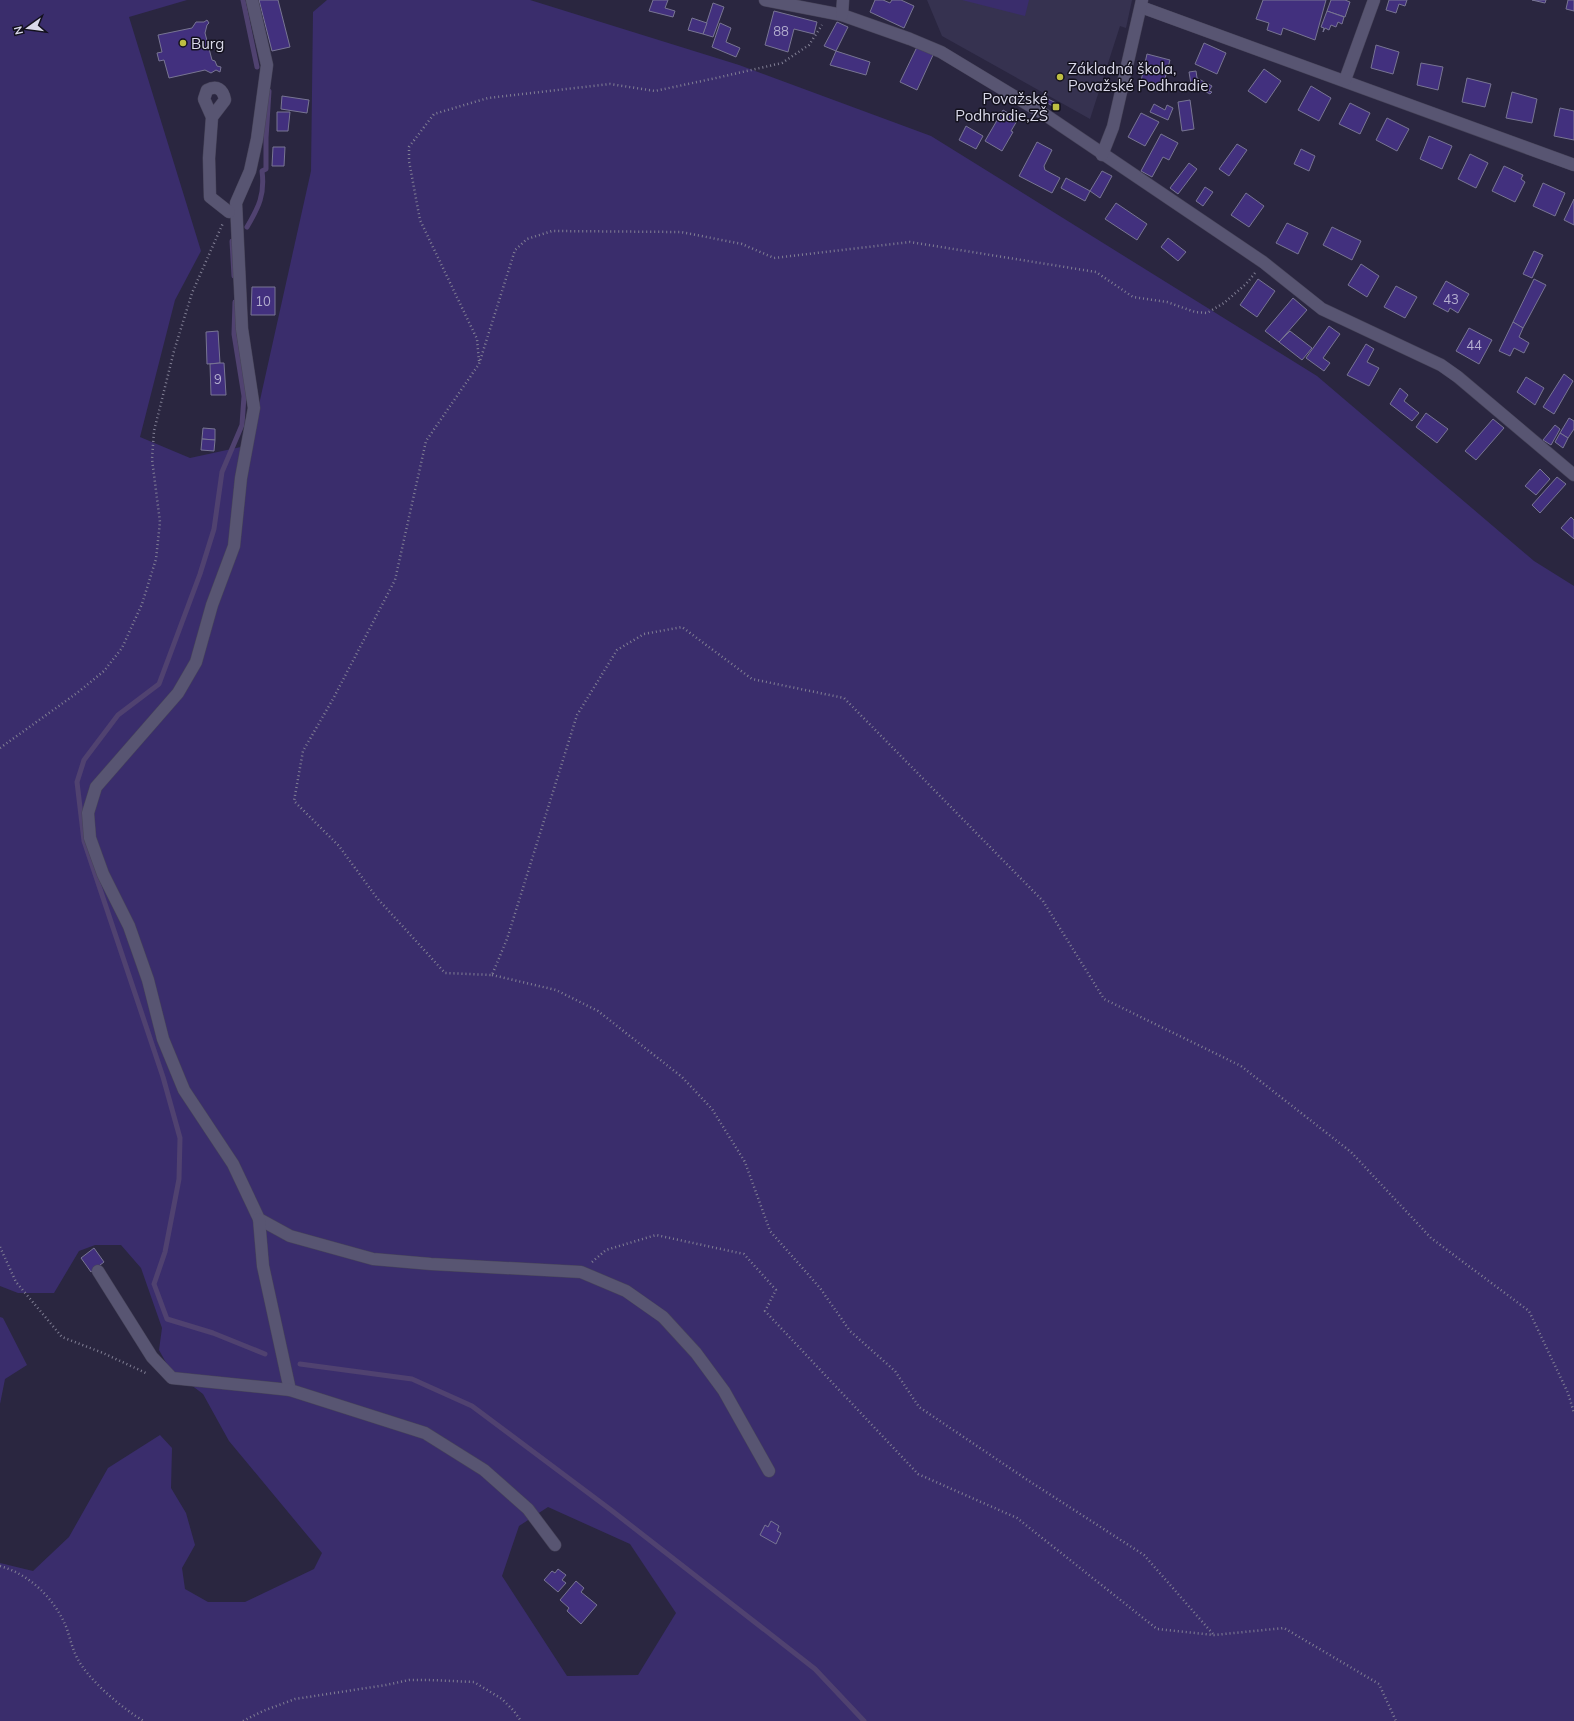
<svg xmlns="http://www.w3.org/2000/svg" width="1574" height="1721" viewBox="0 0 1574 1721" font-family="Mulish,sans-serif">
	<rect width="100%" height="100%" fill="#2a2640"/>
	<!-- built -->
	<path fill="#363250" d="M 927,0 L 1132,0 L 1126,28 L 1120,26 L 1090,119 L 942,36 Z"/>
	<!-- green -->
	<g fill="#3a2d6c" fill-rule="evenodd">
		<path d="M 0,0 L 187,0 L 129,17 L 201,251 L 175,300 L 140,437 L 190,458 L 250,445 L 311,171 L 313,12 L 327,0 L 530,0 L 739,65 L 931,136 L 1317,376 L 1534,561 L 1574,586 L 1574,1721 L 0,1721 L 0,1563 L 33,1571 L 69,1537 L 108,1468 L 160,1435 L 172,1448 L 171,1488 L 186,1513 L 195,1545 L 182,1568 L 185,1589 L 208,1602 L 245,1602 L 314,1569 L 322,1553 L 229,1441 L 203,1394 L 169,1368 L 159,1350 L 162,1328 L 141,1268 L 121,1245 L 95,1245 L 79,1251 L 54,1293 L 18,1293 L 0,1286 ZM 548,1507 L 630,1544 L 676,1613 L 638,1675 L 567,1676 L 502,1576 L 519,1526 Z"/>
		<path d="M 962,0 L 1029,0 L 1025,16 Z"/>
		<path d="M 0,1317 L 3,1318 L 27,1365 L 5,1379 L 0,1404 Z"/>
	</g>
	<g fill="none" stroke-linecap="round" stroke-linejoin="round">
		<!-- stream -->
		<g stroke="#504270" stroke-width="5">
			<path d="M 243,0 L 257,67"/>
			<path d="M 247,227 C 259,207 265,194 262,171 L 266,169 L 266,138 L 269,91"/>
			<path d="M 232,241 L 234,276"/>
			<path d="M 235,302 L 234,334 L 244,396 L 242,425 L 222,472 L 214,529 L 200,574 L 159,684 L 118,715 L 84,760 L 77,782 L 84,841 L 163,1077 L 180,1138 L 179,1179 L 165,1252 L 154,1284 L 167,1319 L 213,1333 L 265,1354"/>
			<path d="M 300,1364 L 412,1379 L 472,1406 L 611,1510 L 815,1669 L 864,1721"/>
		</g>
	</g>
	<!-- building -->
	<g fill="#42307e" stroke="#787593">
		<path d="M 259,0 L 278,0 L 290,47 L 272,51 Z"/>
		<path d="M 653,0 L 668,0 L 665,8 L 675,11 L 673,17 L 649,11 Z"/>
		<path d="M 875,0 L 883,0 L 890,3 L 892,0 L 901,0 L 914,6 L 904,28 L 870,12 Z"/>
		<path d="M 1263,0 L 1326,0 L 1315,40 L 1283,28 L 1281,35 L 1267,30 L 1269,23 L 1256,19 Z"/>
		<path d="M 1331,0 L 1345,0 L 1350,2 L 1345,17 L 1327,11 Z"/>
		<path d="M 1389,0 L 1407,0 L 1405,6 L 1399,4 L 1396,13 L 1386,10 Z"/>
		<path d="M 1532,0 L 1546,0 L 1545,3 Z"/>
		<path d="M 1568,0 L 1574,0 L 1574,11 L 1566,9 Z"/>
		<path d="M 713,3 L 724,7 L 713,37 L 703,34 Z"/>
		<path d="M 774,11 L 817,22 L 814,34 L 794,29 L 788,52 L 765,45 Z"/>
		<path d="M 1327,11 L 1344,17 L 1342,24 L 1338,22 L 1336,27 L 1331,25 L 1329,30 L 1325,28 L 1323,32 L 1324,28 L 1321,27 Z"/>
		<path d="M 692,18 L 707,23 L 703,34 L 688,30 Z"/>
		<path d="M 207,20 L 209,23 L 207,25 L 205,33 L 212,60 L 215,61 L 217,66 L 221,67 L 220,72 L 216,70 L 211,73 L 205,70 L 169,78 L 164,60 L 159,61 L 157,53 L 162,52 L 158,35 L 192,28 L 196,22 L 204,22 Z"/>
		<path d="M 837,22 L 848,27 L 836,51 L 824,46 Z"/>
		<path d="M 720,23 L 731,28 L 726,42 L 740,48 L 736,57 L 712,47 Z"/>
		<path d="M 1204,43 L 1226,53 L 1217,74 L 1195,64 Z"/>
		<path d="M 1376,45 L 1399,52 L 1393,74 L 1371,68 Z"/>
		<path d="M 917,47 L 933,55 L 917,90 L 900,82 Z"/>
		<path d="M 836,51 L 870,62 L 866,75 L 830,65 Z"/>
		<path d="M 1147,54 L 1170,60 L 1163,86 L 1141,81 Z"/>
		<path d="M 1421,63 L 1443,67 L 1438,90 L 1417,85 Z"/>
		<path d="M 1264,69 L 1281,81 L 1266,103 L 1248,91 Z"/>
		<path d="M 1196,71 L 1197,78 L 1212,86 L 1209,91 L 1212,92 L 1210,94 L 1191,84 L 1189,72 Z"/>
		<path d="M 1467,78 L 1491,84 L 1485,107 L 1462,102 Z"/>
		<path d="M 1311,86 L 1331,98 L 1319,121 L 1298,110 Z"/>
		<path d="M 1512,92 L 1537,99 L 1532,123 L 1506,118 Z"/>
		<path d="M 282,96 L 309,100 L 307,113 L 281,109 Z"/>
		<path d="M 1048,99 L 1056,103 L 1054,107 L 1046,102 Z"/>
		<path d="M 1190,100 L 1194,129 L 1182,131 L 1178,102 Z"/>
		<path d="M 1350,103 L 1370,113 L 1360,134 L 1339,124 Z"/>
		<path d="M 1154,104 L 1165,110 L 1167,105 L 1173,108 L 1168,120 L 1150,112 Z"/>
		<path d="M 1560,108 L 1574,111 L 1574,140 L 1554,136 Z"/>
		<path d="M 1003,110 L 1018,119 L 1011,131 L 1013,132 L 1002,151 L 985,141 Z"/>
		<path d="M 277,112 L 290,112 L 288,131 L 277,131 Z"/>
		<path d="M 1141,113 L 1159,122 L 1145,146 L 1128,137 Z"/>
		<path d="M 1387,118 L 1409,129 L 1397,151 L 1376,140 Z"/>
		<path d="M 966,126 L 983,136 L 976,149 L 959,140 Z"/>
		<path d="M 1161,134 L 1178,143 L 1169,160 L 1163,157 L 1152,177 L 1141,171 Z"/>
		<path d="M 1429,136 L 1452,146 L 1442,169 L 1420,159 Z"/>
		<path d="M 1037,142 L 1052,150 L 1044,166 L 1045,170 L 1060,178 L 1052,193 L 1019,176 Z"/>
		<path d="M 1237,144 L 1247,150 L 1229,176 L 1219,169 Z"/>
		<path d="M 273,147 L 285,147 L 284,166 L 272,166 Z"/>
		<path d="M 1301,149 L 1315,156 L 1309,171 L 1294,164 Z"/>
		<path d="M 1470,154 L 1488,163 L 1476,188 L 1458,179 Z"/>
		<path d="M 1189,163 L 1197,169 L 1178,194 L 1170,188 Z"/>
		<path d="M 1504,166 L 1523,175 L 1521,179 L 1525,182 L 1515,202 L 1492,191 Z"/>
		<path d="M 1102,171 L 1112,176 L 1100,198 L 1090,191 Z"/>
		<path d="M 1066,178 L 1090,191 L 1085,201 L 1061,188 Z"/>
		<path d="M 1543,183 L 1565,193 L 1555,216 L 1533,206 Z"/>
		<path d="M 1205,187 L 1213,192 L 1203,206 L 1196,201 Z"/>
		<path d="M 1246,193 L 1264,206 L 1249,227 L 1231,215 Z"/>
		<path d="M 1574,199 L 1574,225 L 1564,220 Z"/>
		<path d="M 1116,203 L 1147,224 L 1137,240 L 1105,219 Z"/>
		<path d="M 1287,223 L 1308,233 L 1298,254 L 1276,243 Z"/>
		<path d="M 1332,227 L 1361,241 L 1352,260 L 1323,245 Z"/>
		<path d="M 1168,238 L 1186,252 L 1178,261 L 1161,247 Z"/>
		<path d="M 1534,251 L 1543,255 L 1532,278 L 1523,274 Z"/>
		<path d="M 1361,264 L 1379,276 L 1367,297 L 1348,285 Z"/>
		<path d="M 1258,279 L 1275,291 L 1257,317 L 1240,305 Z"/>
		<path d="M 1534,279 L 1546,285 L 1523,328 L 1513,322 Z"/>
		<path d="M 1446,281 L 1469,294 L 1458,313 L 1450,308 L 1448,312 L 1433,304 Z"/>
		<path d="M 1396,286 L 1417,297 L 1405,318 L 1384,307 Z"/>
		<path d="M 252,287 L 275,287 L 275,315 L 251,315 Z"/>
		<path d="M 1293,298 L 1307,310 L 1279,342 L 1265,331 Z"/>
		<path d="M 1513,322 L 1523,328 L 1519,337 L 1529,343 L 1524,353 L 1514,348 L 1510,356 L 1499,351 Z"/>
		<path d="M 1329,326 L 1340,334 L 1323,358 L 1330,363 L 1324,371 L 1306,358 Z"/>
		<path d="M 1469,328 L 1492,340 L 1479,364 L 1456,351 Z"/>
		<path d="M 218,331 L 220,363 L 207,364 L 206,332 Z"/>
		<path d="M 1290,331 L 1312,348 L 1302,360 L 1279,342 Z"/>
		<path d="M 1366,344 L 1374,349 L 1367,362 L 1379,368 L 1369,386 L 1347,375 Z"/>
		<path d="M 220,363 L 224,363 L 226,395 L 211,395 L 210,364 Z"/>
		<path d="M 1564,374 L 1573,381 L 1554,414 L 1543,407 Z"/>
		<path d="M 1526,377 L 1544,388 L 1535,405 L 1517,392 Z"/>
		<path d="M 1400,388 L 1408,395 L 1404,401 L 1419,413 L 1412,421 L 1390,404 Z"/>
		<path d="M 1426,413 L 1448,429 L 1437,443 L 1416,427 Z"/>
		<path d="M 1569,418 L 1574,421 L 1574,429 L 1568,438 L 1560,433 Z"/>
		<path d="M 1493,419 L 1504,428 L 1476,460 L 1465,451 Z"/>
		<path d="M 1555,425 L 1560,429 L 1551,445 L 1543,440 Z"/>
		<path d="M 203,428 L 215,429 L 215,440 L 202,439 Z"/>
		<path d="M 1560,433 L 1568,438 L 1563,448 L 1555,442 Z"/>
		<path d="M 202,439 L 215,440 L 214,451 L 201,450 Z"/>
		<path d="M 1540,469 L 1550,479 L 1536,495 L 1525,486 Z"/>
		<path d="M 1557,477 L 1566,484 L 1540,513 L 1532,505 Z"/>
		<path d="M 1571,517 L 1574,520 L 1574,539 L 1561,528 Z"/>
		<path d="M 94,1248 L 104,1262 L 91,1272 L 81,1258 Z"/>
		<path d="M 771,1521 L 779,1526 L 777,1531 L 781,1533 L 776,1544 L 760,1535 L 765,1525 L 768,1527 Z"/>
		<path d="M 558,1569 L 566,1575 L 562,1580 L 566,1583 L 558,1592 L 544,1580 L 552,1571 L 555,1573 Z"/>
		<path d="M 576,1581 L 584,1588 L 581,1592 L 597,1605 L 581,1624 L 567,1611 L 569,1608 L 560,1600 Z"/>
	</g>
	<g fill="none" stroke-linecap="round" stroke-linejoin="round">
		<defs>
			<g id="minor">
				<path d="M 252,0 L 267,65 L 257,139 L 250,171 L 236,203 L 242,329 L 254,408 L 241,478 L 234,546 L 212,605 L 196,662 L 178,693 L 96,787 L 88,813 L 90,838 L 103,874 L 129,926 L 148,980 L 163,1039 L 184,1090 L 233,1164 L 259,1219 L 290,1236 L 373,1259 L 431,1264 L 581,1272 L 626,1291 L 663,1317 L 696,1353 L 724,1391 L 769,1471"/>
				<path d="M 765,0 L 842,15 L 910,39 L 941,52 L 1047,116 L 1263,262 L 1322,309 L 1441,365 L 1458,377 L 1574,475"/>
				<path d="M 1141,7 L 1574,165"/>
				<path d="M 842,15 L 843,0"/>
				<path d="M 1345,80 L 1374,0"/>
				<path d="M 212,117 L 225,100 C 223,89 217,85 207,90 L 204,99 L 212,117 L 209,158 L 210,197 L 229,212"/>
				<path d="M 1102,155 L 1113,127 L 1142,0"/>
				<path d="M 259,1219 L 263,1266 L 290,1390 L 425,1433 L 484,1470 L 528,1509 L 555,1545"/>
				<path d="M 98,1271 L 152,1357 L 172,1378 L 290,1390"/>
			</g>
		</defs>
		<!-- minor casing -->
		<use href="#minor" stroke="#474459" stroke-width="13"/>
		<!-- path -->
		<g stroke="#817f94" stroke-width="2.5" stroke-dasharray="1 3" stroke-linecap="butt">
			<path d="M 1255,273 L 1246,284 L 1224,303 L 1207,313 L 1195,312 L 1167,302 L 1133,297 L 1096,272 L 910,242 L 774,258 L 742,244 L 681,232 L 552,231 L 527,239 L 515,250 L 479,364 L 426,441 L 395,580 L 333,699 L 303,751 L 294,801 L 339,846 L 377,898 L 445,973 L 492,975 L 507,939 L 577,715 L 617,650 L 644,634 L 682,627 L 752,679 L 844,698 L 1043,901 L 1104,999 L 1241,1066 L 1351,1152 L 1431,1238 L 1529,1311 L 1568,1393 L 1574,1413"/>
			<path d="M 479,361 L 477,339 L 420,220 L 409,161 L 409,147 L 434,114 L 488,98 L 610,84 L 655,91 L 716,78 L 782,63 L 809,45 L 822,25"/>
			<path d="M 0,748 L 77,693 L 104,671 L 122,648 L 142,604 L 156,559 L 160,522 L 152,459 L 154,431 L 174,351 L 192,293 L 223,223"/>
			<path d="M 492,975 L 556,990 L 598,1011 L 682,1077 L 712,1109 L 745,1162 L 770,1231 L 820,1288 L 850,1331 L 895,1371 L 919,1407 L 1029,1481 L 1144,1555 L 1213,1634"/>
			<path d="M 0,1247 L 16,1282 L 62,1337 L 103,1353 L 148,1374"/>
			<path d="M 592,1262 L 606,1250 L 656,1235 L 744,1254 L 776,1290 L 765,1311 L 918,1474 L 1017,1518 L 1157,1629 L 1214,1635 L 1284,1628 L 1379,1684 L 1396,1721"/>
			<path d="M 0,1566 C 31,1575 55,1599 67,1629 C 71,1642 74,1655 82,1666 C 94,1684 124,1710 144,1721"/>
			<path d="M 243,1721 L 263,1711 L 295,1699 L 386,1685 L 409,1680 L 430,1680 L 474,1682 L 502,1699 L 514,1711 L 521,1721"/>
		</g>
		<!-- minor -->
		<use href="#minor" stroke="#585572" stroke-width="12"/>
	</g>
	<!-- markers -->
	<g fill="#bebe42" stroke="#13111d" stroke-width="1.5">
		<circle cx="183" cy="43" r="4"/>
		<circle cx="1060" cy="77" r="4"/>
		<rect x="1052" y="103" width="8" height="8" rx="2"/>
	</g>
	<g text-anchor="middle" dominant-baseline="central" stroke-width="3" stroke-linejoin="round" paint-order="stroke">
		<!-- number labels -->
		<g font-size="13" fill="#b4afcf">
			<text x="781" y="31">88</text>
			<text x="1451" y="299">43</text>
			<text x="263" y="301">10</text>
			<text x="1474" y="345">44</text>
			<text x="218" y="379">9</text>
		</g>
		<!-- poi labels -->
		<g font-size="15" fill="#dad9ea" stroke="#13111d" text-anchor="start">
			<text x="191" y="43">Burg</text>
			<text x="1068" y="68">Základná škola,<tspan x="1068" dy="17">Považské Podhradie</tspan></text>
			<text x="1048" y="98" text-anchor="end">Považské<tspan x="1048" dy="17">Podhradie,ZŠ</tspan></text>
		</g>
	</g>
	<!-- north arrow -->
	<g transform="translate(28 28) rotate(256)" stroke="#13111d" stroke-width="3" paint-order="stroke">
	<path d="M0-3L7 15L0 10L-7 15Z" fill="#dad9ea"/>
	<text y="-6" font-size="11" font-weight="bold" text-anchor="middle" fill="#dad9ea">N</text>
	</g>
</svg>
